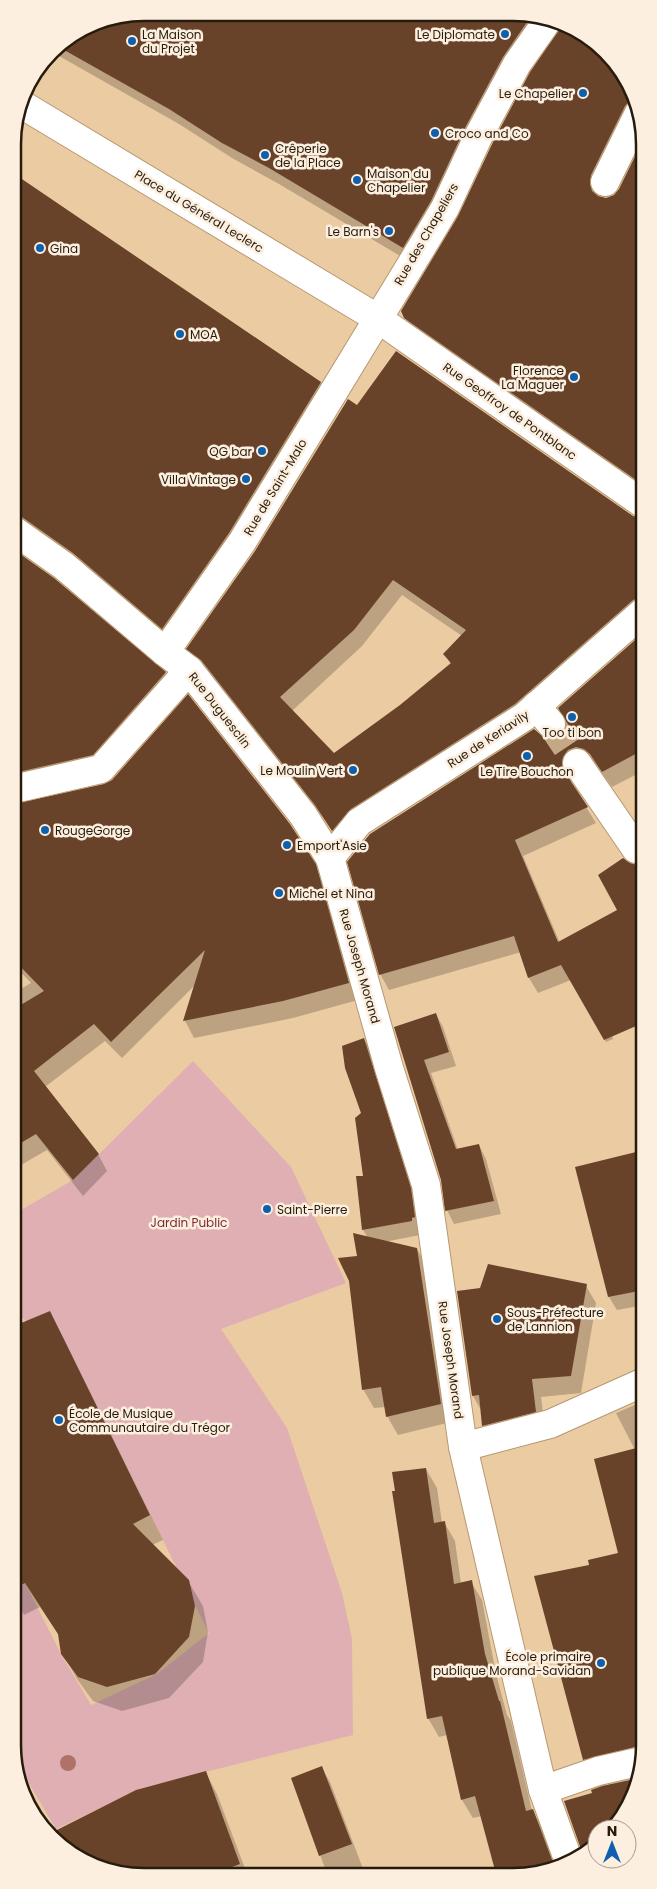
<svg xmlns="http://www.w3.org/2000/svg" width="657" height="1889" viewBox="0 0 657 1889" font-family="Poppins,sans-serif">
	<rect width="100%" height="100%" fill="#ebcba2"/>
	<!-- green -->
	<path fill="#e0afb3" d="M 193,1061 L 291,1167 L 346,1283 L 221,1329 L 287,1428 L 342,1593 L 352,1639 L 353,1735 L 142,1788 L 56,1829 L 15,1760 L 15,1588 L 25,1583 L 61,1654 L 91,1705 L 157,1674 L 209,1633 L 50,1312 L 26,1321 L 14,1310 L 14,1214 L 73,1180 Z"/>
	<!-- shadow -->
	<g fill="#0003" fill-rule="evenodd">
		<path d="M 144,12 L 539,15 L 412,263 L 279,184 L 232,158 L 179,124 L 52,52 L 57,45 L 94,22 Z"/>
		<path d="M 606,51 L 640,115 L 599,192 L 598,197 L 607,199 L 615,196 L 620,190 L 642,145 L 642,241 L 628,261 L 642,270 L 642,493 L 414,333 L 405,317 L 460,217 Z"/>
		<path d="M 13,174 L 321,382 L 330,399 L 172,645 L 13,535 Z"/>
		<path d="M 357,407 L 632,517 L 642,519 L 643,615 L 341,846 L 326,821 L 212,676 L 197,664 L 188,649 ZM 402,595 L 462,636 L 445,654 L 451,665 L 401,706 L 334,755 L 292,711 L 362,646 Z"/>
		<path d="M 54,579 L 165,673 L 175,690 L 102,772 L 14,794 L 14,654 Z"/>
		<path d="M 643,635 L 643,771 L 612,787 L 600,770 L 594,765 L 571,773 L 571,783 L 596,823 L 523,856 L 560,943 L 590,947 L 613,1039 L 606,1042 L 571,980 L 538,993 L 529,978 L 521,952 L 389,990 L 380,974 L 546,740 L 554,741 L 562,737 Z"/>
		<path d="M 14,805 L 314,865 L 325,883 L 358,1000 L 293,1018 L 194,1038 L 185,1021 L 195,985 L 122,1058 L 105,1041 L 45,1087 L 98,1154 L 107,1171 L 83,1196 L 47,1150 L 14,1169 L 14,993 L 31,983 L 14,965 Z"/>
		<path d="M 436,1014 L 443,1027 L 456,1066 L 431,1073 L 458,1150 L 479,1145 L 486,1159 L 501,1214 L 454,1224 L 447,1210 L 442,1180 L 395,1028 Z"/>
		<path d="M 364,1039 L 372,1054 L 418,1204 L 420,1235 L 384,1242 L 417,1249 L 428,1268 L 451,1422 L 398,1435 L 387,1416 L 385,1407 L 374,1408 L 363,1389 L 359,1258 L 368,1238 L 363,1230 L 358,1177 L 364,1177 L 362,1113 Z"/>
		<path d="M 636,1153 L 643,1166 L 644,1305 L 617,1310 L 609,1297 L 577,1168 Z"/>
		<path d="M 586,1286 L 596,1303 L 581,1393 L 541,1397 L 545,1429 L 494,1443 L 484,1425 L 482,1412 L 473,1396 Z"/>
		<path d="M 49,1313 L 63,1337 L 163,1540 L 152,1545 L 188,1581 L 203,1606 L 208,1632 L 203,1662 L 169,1698 L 122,1711 L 93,1701 L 77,1679 L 63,1654 L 60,1637 L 40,1607 L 24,1615 L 15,1598 L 14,1327 Z"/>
		<path d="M 644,1401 L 644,1753 L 595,1778 L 585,1759 L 590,1566 L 619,1554 L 635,1450 L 616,1413 Z"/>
		<path d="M 426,1469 L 437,1488 L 442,1523 L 444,1522 L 455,1541 L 461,1584 L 471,1582 L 482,1600 L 496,1674 L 507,1715 L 511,1721 L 532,1811 L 544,1830 L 557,1867 L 539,1874 L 482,1816 L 473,1818 L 462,1800 L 447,1735 L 439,1737 L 428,1718 Z"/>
		<path d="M 321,1767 L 330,1782 L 365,1874 L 327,1874 L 293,1779 Z"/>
		<path d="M 206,1773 L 217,1794 L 247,1874 L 119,1874 L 68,1847 L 59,1830 Z"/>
	</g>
	<!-- building -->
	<g fill="#69422a" fill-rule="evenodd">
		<path d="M 144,12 L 347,14 L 532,15 L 503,57 L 466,126 L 431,201 L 403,248 L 269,168 L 222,143 L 169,109 L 57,46 L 94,22 Z"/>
		<path d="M 561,27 L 606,51 L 632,99 L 625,106 L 591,175 L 590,184 L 592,191 L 598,196 L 606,198 L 614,195 L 619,189 L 642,142 L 642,484 L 404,318 L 401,311 L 458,216 L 494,140 L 530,72 Z"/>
		<path d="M 13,173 L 321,382 L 229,533 L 162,629 L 73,553 L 22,517 L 13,515 Z"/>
		<path d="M 396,351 L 633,516 L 642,518 L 643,597 L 633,600 L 515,704 L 351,809 L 332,831 L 315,805 L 201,660 L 186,649 L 255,551 L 348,399 L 357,405 ZM 393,580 L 466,630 L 443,654 L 451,663 L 400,705 L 334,753 L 280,697 L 354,630 Z"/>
		<path d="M 13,549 L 54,578 L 166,672 L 93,755 L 14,773 Z"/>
		<path d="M 643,633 L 643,750 L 602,772 L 590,754 L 584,749 L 576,747 L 568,750 L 563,757 L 562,765 L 564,771 L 588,807 L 515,840 L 558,942 L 617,910 L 598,875 L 623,858 L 630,863 L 637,865 L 643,863 L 643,1023 L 604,1040 L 561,965 L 528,978 L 514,936 L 379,975 L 347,862 L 370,834 L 534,729 L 546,739 L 554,739 L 561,736 L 565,730 L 566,722 L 558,708 Z"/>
		<path d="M 188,694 L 290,824 L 316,864 L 349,983 L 283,1001 L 183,1021 L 205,950 L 111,1042 L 94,1024 L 34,1071 L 99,1154 L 73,1180 L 36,1134 L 14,1147 L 14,1009 L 44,991 L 14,960 L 14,804 L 104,784 L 112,780 Z"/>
		<path d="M 436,1013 L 449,1052 L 424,1060 L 456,1149 L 479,1144 L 494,1201 L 445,1211 L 441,1180 L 394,1027 Z"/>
		<path d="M 364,1038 L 411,1188 L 415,1217 L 412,1218 L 412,1221 L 362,1230 L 356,1176 L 363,1176 L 355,1118 L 361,1113 L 345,1068 L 342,1046 Z"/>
		<path d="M 636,1152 L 643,1180 L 644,1290 L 608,1297 L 575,1167 Z"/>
		<path d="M 353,1233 L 417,1248 L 441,1404 L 386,1417 L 381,1387 L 362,1390 L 349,1281 L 338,1258 L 357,1256 Z"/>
		<path d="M 488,1264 L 587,1284 L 571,1376 L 532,1379 L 536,1412 L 482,1426 L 479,1395 L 472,1396 L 457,1291 L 480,1288 Z"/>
		<path d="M 50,1311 L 150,1515 L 133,1524 L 189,1580 L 195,1606 L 189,1637 L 155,1674 L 107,1687 L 78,1677 L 61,1654 L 58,1634 L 25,1583 L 15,1588 L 14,1326 Z"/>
		<path d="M 644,1446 L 644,1746 L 639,1746 L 583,1760 L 534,1576 L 589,1565 L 588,1560 L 618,1553 L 594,1459 Z"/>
		<path d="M 426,1468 L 434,1523 L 445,1521 L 454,1584 L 472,1580 L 485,1654 L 499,1701 L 500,1701 L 526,1811 L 533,1809 L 555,1868 L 539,1874 L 496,1874 L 475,1796 L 461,1800 L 442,1716 L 427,1719 L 392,1491 L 395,1491 L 392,1472 Z"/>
		<path d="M 322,1766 L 352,1844 L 319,1856 L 291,1778 Z"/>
		<path d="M 206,1771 L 240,1864 L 213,1874 L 119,1874 L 51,1838 L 49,1834 L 136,1790 Z"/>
		<path d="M 639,1778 L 635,1795 L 614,1829 L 597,1829 L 597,1844 L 583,1855 L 564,1801 L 592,1793 L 591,1790 L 602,1786 Z"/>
	</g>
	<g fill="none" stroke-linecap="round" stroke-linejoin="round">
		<!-- street-tunnel -->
		<path stroke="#c4a884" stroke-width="28" stroke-dasharray="28 14" stroke-linecap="butt" d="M 551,724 L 577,763"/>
		<defs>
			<g id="street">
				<path d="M 21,104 L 377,318 L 642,503"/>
				<path d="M 605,182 L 639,113"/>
				<path d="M 13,530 L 64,566 L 165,652 L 189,670 L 303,815 L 330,858 L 389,1068 L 426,1185 L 463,1447 L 543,1790 L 569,1862"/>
				<path d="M 165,652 L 242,542 L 426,240 L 445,208 L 480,133 L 517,64 L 548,20"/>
				<path d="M 536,706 L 551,724"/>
				<path d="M 577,763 L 636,849"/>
				<path d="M 14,789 L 101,769 L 189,670"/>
				<path d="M 330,858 L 359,822 L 524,717 L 643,612"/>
				<path d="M 463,1447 L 550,1424 L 644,1382"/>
				<path d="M 543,1790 L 598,1771 L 642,1761"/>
			</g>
		</defs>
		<!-- street casing -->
		<use href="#street" stroke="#b79871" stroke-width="30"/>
		<!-- street -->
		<use href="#street" stroke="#fff" stroke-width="28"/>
	</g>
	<!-- trees -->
	<circle fill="#ae7268" cx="68" cy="1763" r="8"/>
	<!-- markers -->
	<g fill="#0d60ae" stroke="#fdefdf" stroke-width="2">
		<circle cx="505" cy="34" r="5"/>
		<circle cx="132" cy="41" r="5"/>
		<circle cx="583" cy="93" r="5"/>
		<circle cx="435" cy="133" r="5"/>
		<circle cx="265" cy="155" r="5"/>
		<circle cx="357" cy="180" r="5"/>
		<circle cx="389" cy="231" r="5"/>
		<circle cx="40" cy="248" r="5"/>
		<circle cx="180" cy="334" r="5"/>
		<circle cx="574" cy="377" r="5"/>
		<circle cx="262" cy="451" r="5"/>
		<circle cx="246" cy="479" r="5"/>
		<circle cx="572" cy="717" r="5"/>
		<circle cx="527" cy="756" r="5"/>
		<circle cx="353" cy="770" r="5"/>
		<circle cx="45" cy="830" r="5"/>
		<circle cx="287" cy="845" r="5"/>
		<circle cx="279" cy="893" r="5"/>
		<circle cx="267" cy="1209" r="5"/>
		<circle cx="497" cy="1319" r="5"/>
		<circle cx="59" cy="1420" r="5"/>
		<circle cx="601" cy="1663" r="5"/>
	</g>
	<g text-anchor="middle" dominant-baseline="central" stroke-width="5" stroke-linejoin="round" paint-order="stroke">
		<!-- poi labels -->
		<g font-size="12" fill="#271c0c" stroke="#fdefdf" text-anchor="start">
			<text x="142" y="34">La Maison<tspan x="142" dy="14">du Projet</tspan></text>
			<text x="495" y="34" text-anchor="end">Le Diplomate</text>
			<text x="573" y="93" text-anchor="end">Le Chapelier</text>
			<text x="445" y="133">Croco and Co</text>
			<text x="275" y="148">Crêperie<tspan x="275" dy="14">de la Place</tspan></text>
			<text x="367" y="173">Maison du<tspan x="367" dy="14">Chapelier</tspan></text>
			<text x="379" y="231" text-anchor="end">Le Barn's</text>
			<text x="50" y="248">Gina</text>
			<text x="190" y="334">MOA</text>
			<text x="564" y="370" text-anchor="end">Florence<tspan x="564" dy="14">La Maguer</tspan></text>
			<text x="252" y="451" text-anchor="end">QG bar</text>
			<text x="236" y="479" text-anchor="end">Villa Vintage</text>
			<text x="572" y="732" text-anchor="middle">Too ti bon</text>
			<text x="343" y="770" text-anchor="end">Le Moulin Vert</text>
			<text x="527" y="771" text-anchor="middle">Le Tire Bouchon</text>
			<text x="55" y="830">RougeGorge</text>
			<text x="297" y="845">Emport'Asie</text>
			<text x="289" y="893">Michel et Nina</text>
			<text x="277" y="1209">Saint-Pierre</text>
			<text x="507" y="1312">Sous-Préfecture<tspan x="507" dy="14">de Lannion</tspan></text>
			<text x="69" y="1413">École de Musique<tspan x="69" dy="14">Communautaire du Trégor</tspan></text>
			<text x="591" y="1656" text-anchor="end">École primaire<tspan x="591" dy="14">publique Morand-Savidan</tspan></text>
		</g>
		<!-- street labels -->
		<g font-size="12" fill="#271c0c" stroke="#fdefdf">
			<text transform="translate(199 211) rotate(31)">Place du Général Leclerc</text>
			<text transform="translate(426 234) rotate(-60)">Rue des Chapeliers</text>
			<text transform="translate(510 411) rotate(35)">Rue Geoffroy de Pontblanc</text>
			<text transform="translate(275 487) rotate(-59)">Rue de Saint-Malo</text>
			<text transform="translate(220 710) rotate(52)">Rue Duguesclin</text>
			<text transform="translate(488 739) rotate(-33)">Rue de Keriavily</text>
			<text transform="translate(360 966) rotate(74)">Rue Joseph Morand</text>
			<text transform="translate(451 1360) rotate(82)">Rue Joseph Morand</text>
		</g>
		<!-- park labels -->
		<g font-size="12" fill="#7c2938" stroke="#fdefdf">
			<text x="189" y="1222">Jardin Public</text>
		</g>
	</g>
	<!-- crop -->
	<path d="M0 0H657V1889H0ZM144 21H513A123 123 0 0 1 636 144V1745A123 123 0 0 1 513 1868H144A123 123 0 0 1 21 1745V144A123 123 0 0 1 144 21Z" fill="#fdefdf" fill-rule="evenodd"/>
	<path fill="none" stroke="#271c0c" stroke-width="2.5" d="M144 21H513A123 123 0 0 1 636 144V1745A123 123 0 0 1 513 1868H144A123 123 0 0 1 21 1745V144A123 123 0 0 1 144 21Z"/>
	<!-- north arrow -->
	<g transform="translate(612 1844)"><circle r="24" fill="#fdefdf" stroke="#a79b8b"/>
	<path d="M0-4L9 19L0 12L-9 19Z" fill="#0d60ae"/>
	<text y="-8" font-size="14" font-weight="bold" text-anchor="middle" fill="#271c0c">N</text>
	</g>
</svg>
